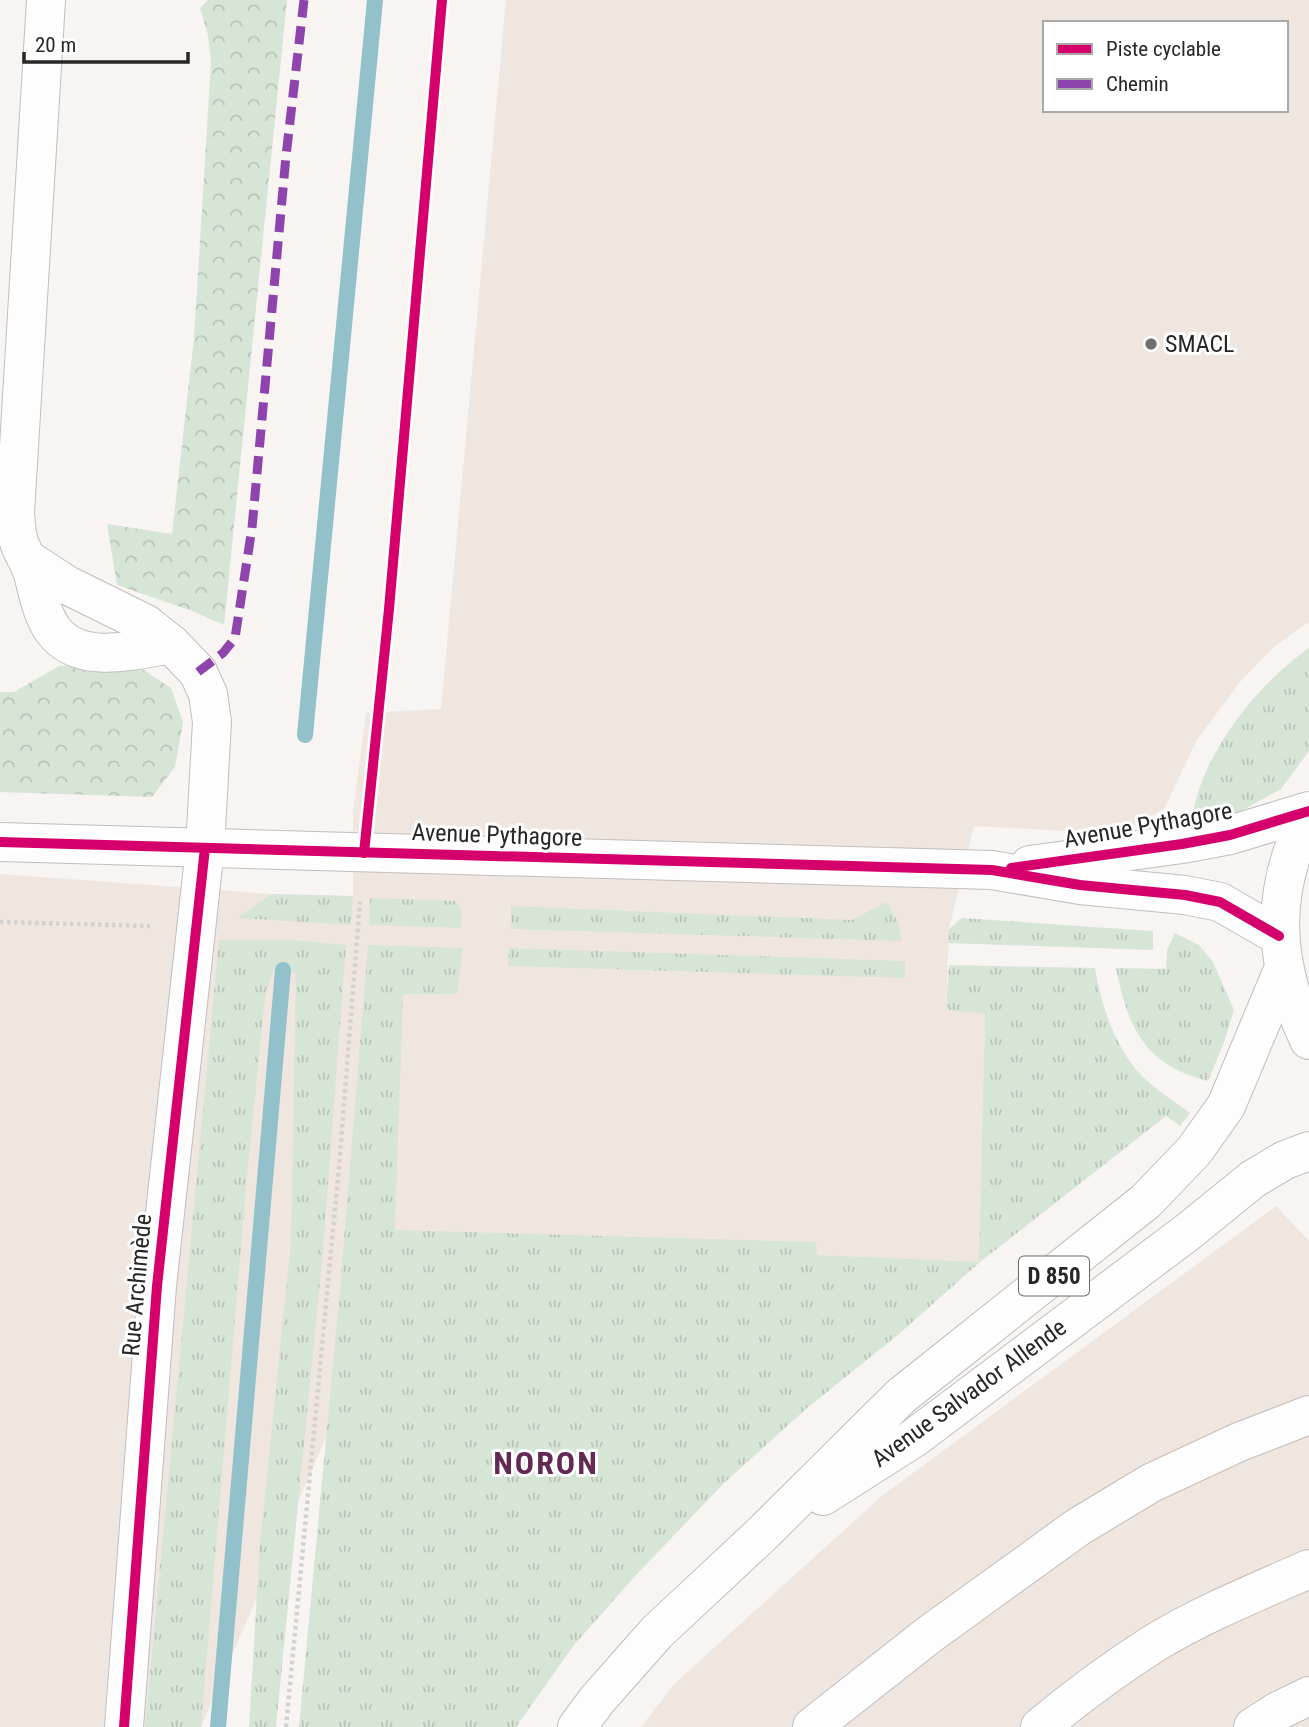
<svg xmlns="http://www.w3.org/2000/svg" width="1309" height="1727" viewBox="0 0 1309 1727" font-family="'Roboto Condensed',sans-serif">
	<defs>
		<pattern id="grass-tufts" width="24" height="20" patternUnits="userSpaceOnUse" patternTransform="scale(1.75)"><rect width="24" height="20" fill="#d7e5d7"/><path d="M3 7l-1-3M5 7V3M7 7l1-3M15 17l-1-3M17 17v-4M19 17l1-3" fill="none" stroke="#b9c4b8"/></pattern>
		<pattern id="forest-crowns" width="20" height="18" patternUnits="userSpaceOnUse" patternTransform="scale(1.75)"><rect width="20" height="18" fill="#d7e5d7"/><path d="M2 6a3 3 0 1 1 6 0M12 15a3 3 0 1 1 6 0" fill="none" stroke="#b9c4b8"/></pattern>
	</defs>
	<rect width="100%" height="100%" fill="#f7f4f1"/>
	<!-- built -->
	<g fill="#f0e6e0" fill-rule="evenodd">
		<path d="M 506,0 L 1309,0 L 1309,622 L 1274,647 L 1240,682 L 1197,740 L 1164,809 L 1118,834 L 974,826 L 949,929 L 946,1010 L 985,1014 L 980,1262 L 378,1317 L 201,1727 L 0,1727 L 0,874 L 272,894 L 353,896 L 353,813 L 366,713 L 441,709 ZM 1045,23 L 1286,23 L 1286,110 L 1045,110 Z"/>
		<path d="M 1276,1206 L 1309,1241 L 1309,1727 L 641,1727 L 674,1684 L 883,1495 Z"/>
	</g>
	<!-- grass -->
	<g fill="url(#grass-tufts)">
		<path d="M 1309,648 L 1309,751 L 1281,789 L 1228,818 L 1191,824 C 1199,757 1255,686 1309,648 Z"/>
		<path d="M 272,894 L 353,896 L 351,925 L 237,918 Z"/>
		<path d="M 370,898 L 456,901 L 462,913 L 461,928 L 369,925 Z"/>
		<path d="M 886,902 L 899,923 L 901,941 L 511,929 L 511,906 L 852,920 Z"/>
		<path d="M 962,918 L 1153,931 L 1153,950 L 948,943 L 949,929 Z"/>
		<path d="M 1175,933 L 1199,945 L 1213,962 L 1234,1010 L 1223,1045 L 1208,1081 C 1145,1065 1128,1029 1116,968 L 1166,969 L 1167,950 Z"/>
		<path d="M 219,940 L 295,940 L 346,945 L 323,1251 L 276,1727 L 249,1727 L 260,1543 L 291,1242 L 296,974 L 283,970 L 273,971 L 265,997 L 246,1187 L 201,1727 L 145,1727 Z"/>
		<path d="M 368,945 L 463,948 L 457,994 L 403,994 L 395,1230 L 816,1242 L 817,1255 L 979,1262 L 985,1014 L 946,1010 L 949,965 L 1095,968 C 1101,1005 1115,1048 1142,1076 C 1156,1090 1174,1101 1190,1113 L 1180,1126 L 1166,1116 L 980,1262 L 899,1334 L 806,1409 L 724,1483 L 637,1574 L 574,1645 L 516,1727 L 299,1727 L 340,1289 Z"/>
		<path d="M 509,948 L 905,961 L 905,978 L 508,966 Z"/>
	</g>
	<!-- forest -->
	<g fill="url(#forest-crowns)">
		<path d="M 208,0 L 287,0 L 224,625 L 192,611 L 117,585 L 107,524 L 172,534 L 194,338 L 211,63 L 208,35 L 200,8 Z"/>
		<path d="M 136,665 L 171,688 L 183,722 L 175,767 L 152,797 L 0,792 L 0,692 L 14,692 L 59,666 Z"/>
	</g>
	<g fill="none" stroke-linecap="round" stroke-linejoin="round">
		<!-- stream -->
		<g stroke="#93c1cb" stroke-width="16">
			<path d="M 305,735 L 375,0"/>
			<path d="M 218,1727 L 283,970"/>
		</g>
		<defs>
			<g id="minor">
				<path d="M 46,0 L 15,513 C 16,524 16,535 20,545 C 24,555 30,563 33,574 C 38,593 42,615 53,630 C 79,666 135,650 171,644"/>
				<path d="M 30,561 L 67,585 L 146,624 L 171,644 L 198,672 L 208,694 L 212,722 L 205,848 L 157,1286 L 124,1727"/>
				<path d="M 0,842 L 992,870 L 1080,885 L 1185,895 L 1220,902 L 1279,936"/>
				<path d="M 1030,865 L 1182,844 L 1230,835 L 1309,811"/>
				<path d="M 812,1727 L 930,1634 L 1078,1527 L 1151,1483 L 1239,1442 L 1309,1415"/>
				<path d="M 1040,1727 C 1076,1697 1114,1669 1153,1644 C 1202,1614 1257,1592 1309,1569"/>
				<path d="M 1253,1727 L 1278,1711 L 1309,1696"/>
			</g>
			<g id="major">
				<path d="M 1309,813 C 1269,892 1272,961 1309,1040"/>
				<path d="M 823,1496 L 914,1438 L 1189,1231 L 1253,1179 L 1285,1160 L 1309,1151"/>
				<path d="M 577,1727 L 597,1700 L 657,1632 L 762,1534 L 901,1396 L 1146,1201 L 1194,1151 L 1226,1106 L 1283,970"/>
			</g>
		</defs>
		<!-- minor casing -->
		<use href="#minor" stroke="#c1bebc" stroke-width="40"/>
		<!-- major casing -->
		<use href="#major" stroke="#c1bebc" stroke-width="40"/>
		<!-- path -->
		<g stroke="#d4d2d1" stroke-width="4.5" stroke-dasharray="3.5 3.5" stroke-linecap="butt">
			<path d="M 0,922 L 150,926"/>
			<path d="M 286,1727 L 339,1167 L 360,902"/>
		</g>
		<!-- minor -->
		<use href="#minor" stroke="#fefdfd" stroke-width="38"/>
		<!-- major -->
		<use href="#major" stroke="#fefdfd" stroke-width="38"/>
		<!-- quiet -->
		<path stroke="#8e44ad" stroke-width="9" stroke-dasharray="18 9" stroke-linecap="butt" d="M 198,672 L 223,653 L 235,638 L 252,528 L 286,156 L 304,0"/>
		<defs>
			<g id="cycleway">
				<path d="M 0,842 L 992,870 L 1080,885 L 1185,895 L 1220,902 L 1279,936"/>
				<path d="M 364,853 L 389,609 L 442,0"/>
				<path d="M 1011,868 L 1182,844 L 1230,835 L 1309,811"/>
				<path d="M 124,1727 L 157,1286 L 205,848"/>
			</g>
		</defs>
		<!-- cycleway casing -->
		<use href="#cycleway" stroke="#fff" stroke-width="15"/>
		<!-- cycleway -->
		<use href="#cycleway" stroke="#d6006c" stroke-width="10"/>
	</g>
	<!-- markers -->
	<circle fill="#716f6c" stroke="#fff" stroke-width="2.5" cx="1151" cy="344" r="7"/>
	<g text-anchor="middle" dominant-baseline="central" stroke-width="6" stroke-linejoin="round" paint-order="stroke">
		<!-- shield labels -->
		<rect fill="#fff" stroke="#696866" stroke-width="2" x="1019" y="1256.5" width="70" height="39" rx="5"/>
		<g font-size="23" font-weight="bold" fill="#292725">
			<text x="1054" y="1276">D 850</text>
		</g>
		<!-- poi labels -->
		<g font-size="24" fill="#292725" stroke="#fff" text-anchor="start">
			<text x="1165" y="344">SMACL</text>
		</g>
		<!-- street labels -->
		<g font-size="24" fill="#292725" stroke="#fff">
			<text transform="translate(1148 825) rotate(-10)">Avenue Pythagore</text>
			<text transform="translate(497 835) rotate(2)">Avenue Pythagore</text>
			<text transform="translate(137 1285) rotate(-85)">Rue Archimède</text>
			<text transform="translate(969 1393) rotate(-36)">Avenue Salvador Allende</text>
		</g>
		<!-- district labels -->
		<g font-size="32" font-weight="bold" letter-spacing="2" fill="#632953" stroke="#fff">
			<text x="546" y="1463">NORON</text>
		</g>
	</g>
	<!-- legend -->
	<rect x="1043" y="21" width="245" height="91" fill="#ffffff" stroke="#a9a9a8" stroke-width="2"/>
	<rect x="1057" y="44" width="35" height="10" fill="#d6006c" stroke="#a9a9a8" stroke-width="2"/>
	<text x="1106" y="56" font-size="21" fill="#292725">Piste cyclable</text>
	<rect x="1057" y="79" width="35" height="10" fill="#8e44ad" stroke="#a9a9a8" stroke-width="2"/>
	<text x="1106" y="91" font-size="21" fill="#292725">Chemin</text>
	<!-- scale -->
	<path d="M24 52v10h164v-10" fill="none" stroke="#292725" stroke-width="3.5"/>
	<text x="35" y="52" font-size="21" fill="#292725" stroke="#ffffff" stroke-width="5" paint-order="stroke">20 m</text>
</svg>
